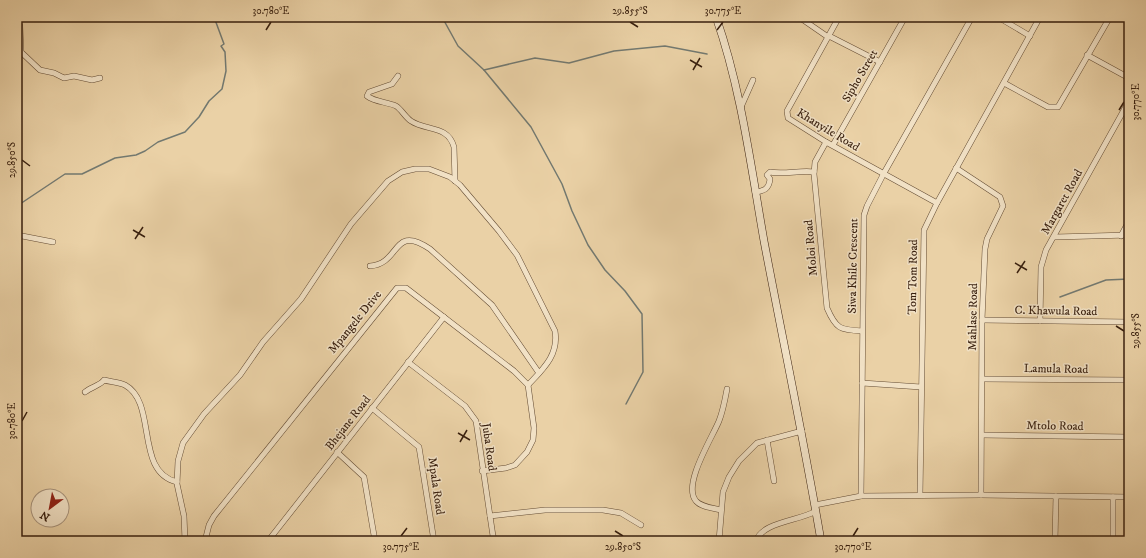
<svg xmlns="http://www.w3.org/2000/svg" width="1146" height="558" viewBox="0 0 1146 558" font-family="'IM FELL DW Pica',serif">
	<rect width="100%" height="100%" fill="#ead1a6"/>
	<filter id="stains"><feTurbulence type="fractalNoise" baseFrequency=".005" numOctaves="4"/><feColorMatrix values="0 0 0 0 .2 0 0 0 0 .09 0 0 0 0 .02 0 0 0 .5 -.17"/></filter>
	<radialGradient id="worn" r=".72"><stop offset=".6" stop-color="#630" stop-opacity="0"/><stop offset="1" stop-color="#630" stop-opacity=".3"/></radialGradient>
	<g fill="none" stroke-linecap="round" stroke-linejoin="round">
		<!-- stream -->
		<g stroke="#737970" stroke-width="1.5">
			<path d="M 442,17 L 458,46 L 484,70 L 531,127 L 562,184 L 572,211 L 588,245 L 605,270 L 625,291 L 642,314 L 643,372 L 626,404"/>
			<path d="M 484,70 L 535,58 L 569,63 L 614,51 L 665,46 L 707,54"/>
			<path d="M 17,206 L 65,174 L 82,174 L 115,158 L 136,155 L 145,151 L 158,142 L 185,132 L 199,117 L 209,101 L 222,89 L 226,71 L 225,52 L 221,46 L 224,44 L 214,17"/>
			<path d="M 1060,297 L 1106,280 L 1129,279"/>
		</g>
		<defs>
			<g id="street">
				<path d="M 799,17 L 828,37"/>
				<path d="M 839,17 L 787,111 L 788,118 L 826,142 L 937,203"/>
				<path d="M 998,17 L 1030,36"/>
				<path d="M 17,22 L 20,26 L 21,52 L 40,70 L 54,73 L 64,78 L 74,76 L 92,80 L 100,78"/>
				<path d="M 829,36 L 880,62"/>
				<path d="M 1087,55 L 1129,78"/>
				<path d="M 398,76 L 392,84 L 369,92 L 367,96 C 375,102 387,102 396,106 C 402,110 405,117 411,121 C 426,131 448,125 454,147 L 455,181"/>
				<path d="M 1004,83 L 1048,107 L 1058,107 L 1110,17"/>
				<path d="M 741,107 L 753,80"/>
				<path d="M 826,142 L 815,162 L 814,174 L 827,308 C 836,329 840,330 862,331"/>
				<path d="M 833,145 L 905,17"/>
				<path d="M 956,168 L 1000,197 L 1003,206 L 987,239 L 985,249 L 982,320 L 981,495"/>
				<path d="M 755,192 C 764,191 769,189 770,179 L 767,175 L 770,172 C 783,175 800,170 814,172"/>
				<path d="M 17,235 L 53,242"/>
				<path d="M 1121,236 L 1129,221"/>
				<path d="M 1055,237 L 1129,235"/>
				<path d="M 370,266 C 401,264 392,223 430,249 L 492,305 L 539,373"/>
				<path d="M 982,320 L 1129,322"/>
				<path d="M 1040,321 L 1041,267 L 1046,250 L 1129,101"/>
				<path d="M 408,362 L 465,406 L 476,421 L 490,516 L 493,536 L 496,541"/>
				<path d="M 983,379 L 1129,380"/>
				<path d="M 862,383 L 921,387"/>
				<path d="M 85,392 C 91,387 101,385 104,380 C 111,382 118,382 125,385 C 158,403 134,472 177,482"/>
				<path d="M 372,408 L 419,447 L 434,541"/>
				<path d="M 982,435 L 1129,437"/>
				<path d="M 767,440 L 774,481"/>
				<path d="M 337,452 L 364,477 L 375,541"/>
				<path d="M 17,487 L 19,501 L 17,512"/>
				<path d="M 920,495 L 924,230 L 937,203 L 1040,17"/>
				<path d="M 861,496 L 864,215 L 867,206 L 884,173 L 972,17"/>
				<path d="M 815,505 L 861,496 L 981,495 L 1129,497"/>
				<path d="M 721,510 C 713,508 701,507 696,501 C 682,485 712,438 719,421 C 723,411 725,400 727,389"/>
				<path d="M 490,516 L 545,510 L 603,510 L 621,513 L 641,525"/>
				<path d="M 185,541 L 184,516 L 177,484 L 178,461 L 183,443 L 204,414 L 240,375 L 263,342 L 301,299 L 351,224 L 388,181 L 402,172 L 415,169 L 429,169 L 450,177 L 460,185 L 499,231 L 517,255 L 555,331 C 559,355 543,369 528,385"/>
				<path d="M 205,541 L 209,525 L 214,516 L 397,288 L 406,288 L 514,371 L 528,385 L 534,428 L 533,440 L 527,452 L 515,465 L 506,468 L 482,471"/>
				<path d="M 268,541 L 444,317"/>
				<path d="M 719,541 L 723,492 L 729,477 L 739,461 L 757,443 L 802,431"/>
				<path d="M 756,541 C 762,522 799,521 816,511"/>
				<path d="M 1055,541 L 1056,496"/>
				<path d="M 1113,541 L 1113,497"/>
			</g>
			<path id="secondary" d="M 716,17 C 741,88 751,167 764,241 C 783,341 804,441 821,541"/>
		</defs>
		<!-- street casing -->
		<use href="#street" stroke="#644c34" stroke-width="6"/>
		<!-- secondary casing -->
		<use href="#secondary" stroke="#381f0e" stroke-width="8"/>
		<!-- street -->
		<use href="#street" stroke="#f1e1c5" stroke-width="5"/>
		<!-- secondary -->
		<use href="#secondary" stroke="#f1e1c5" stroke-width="7"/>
	</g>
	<!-- ticks -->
	<path fill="none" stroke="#381f0e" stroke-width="1.5" d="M 630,22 L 638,27M 266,30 L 271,22M 717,30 L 723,22M 690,60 L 702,67M 693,70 L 700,58M 1119,110 L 1124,102M 22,160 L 30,166M 133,230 L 145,237M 135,239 L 143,227M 1015,263 L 1027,270M 1017,273 L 1025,261M 1116,326 L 1124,331M 22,421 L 27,412M 458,433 L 470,440M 460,442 L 467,430M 615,531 L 623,536M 401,536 L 407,528M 853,536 L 858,528"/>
	<g text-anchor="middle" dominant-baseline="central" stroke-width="3" stroke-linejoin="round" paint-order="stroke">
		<!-- street labels -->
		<g font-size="12" fill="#381f0e" stroke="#f1e1c5">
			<text transform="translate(860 76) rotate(-60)">Sipho Street</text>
			<text transform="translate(828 130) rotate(31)">Khanyile Road</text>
			<text transform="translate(1062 202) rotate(-61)">Margaret Road</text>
			<text transform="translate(811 248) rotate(-95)">Moloi Road</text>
			<text transform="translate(853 266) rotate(-89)">Siwa Khile Crescent</text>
			<text transform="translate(913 277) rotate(-89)">Tom Tom Road</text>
			<text transform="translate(1056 311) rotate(1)">C. Khawula Road</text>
			<text transform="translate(973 317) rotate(-89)">Mahlase Road</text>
			<text transform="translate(355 322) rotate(-51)">Mpangele Drive</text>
			<text transform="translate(1056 369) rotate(1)">Lamula Road</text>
			<text transform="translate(348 423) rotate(-52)">Bhejane Road</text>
			<text transform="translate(1055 426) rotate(1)">Mtolo Road</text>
			<text transform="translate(489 447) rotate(82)">Juba Road</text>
			<text transform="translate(436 486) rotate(82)">Mpala Road</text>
		</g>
	</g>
	<!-- margin -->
	<rect width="1146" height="558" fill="none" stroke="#ead1a6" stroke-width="44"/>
	<!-- north arrow -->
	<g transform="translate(50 508) rotate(212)"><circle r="19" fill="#f1e1c5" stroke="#a7937c"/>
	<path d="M0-3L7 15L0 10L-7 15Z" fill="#8f2418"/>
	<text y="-6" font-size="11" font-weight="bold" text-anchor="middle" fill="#381f0e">N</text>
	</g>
	<rect x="22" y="22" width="1102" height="514" fill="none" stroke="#381f0e" stroke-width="1.5"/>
	<g font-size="10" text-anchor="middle" fill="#381f0e">
		<text x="271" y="14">30.780°E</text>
		<text x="630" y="14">29.855°S</text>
		<text x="723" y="14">30.775°E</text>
		<text transform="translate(1135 102) rotate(-90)" y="4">30.770°E</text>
		<text transform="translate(11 160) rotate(-90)" y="4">29.850°S</text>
		<text transform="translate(1135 331) rotate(-90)" y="4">29.855°S</text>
		<text transform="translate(11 421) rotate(-90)" y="4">30.780°E</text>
		<text x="401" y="550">30.775°E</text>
		<text x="623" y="550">29.850°S</text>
		<text x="853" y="550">30.770°E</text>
	</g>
	<rect width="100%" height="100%" filter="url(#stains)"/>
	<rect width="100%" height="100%" fill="url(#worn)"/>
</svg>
